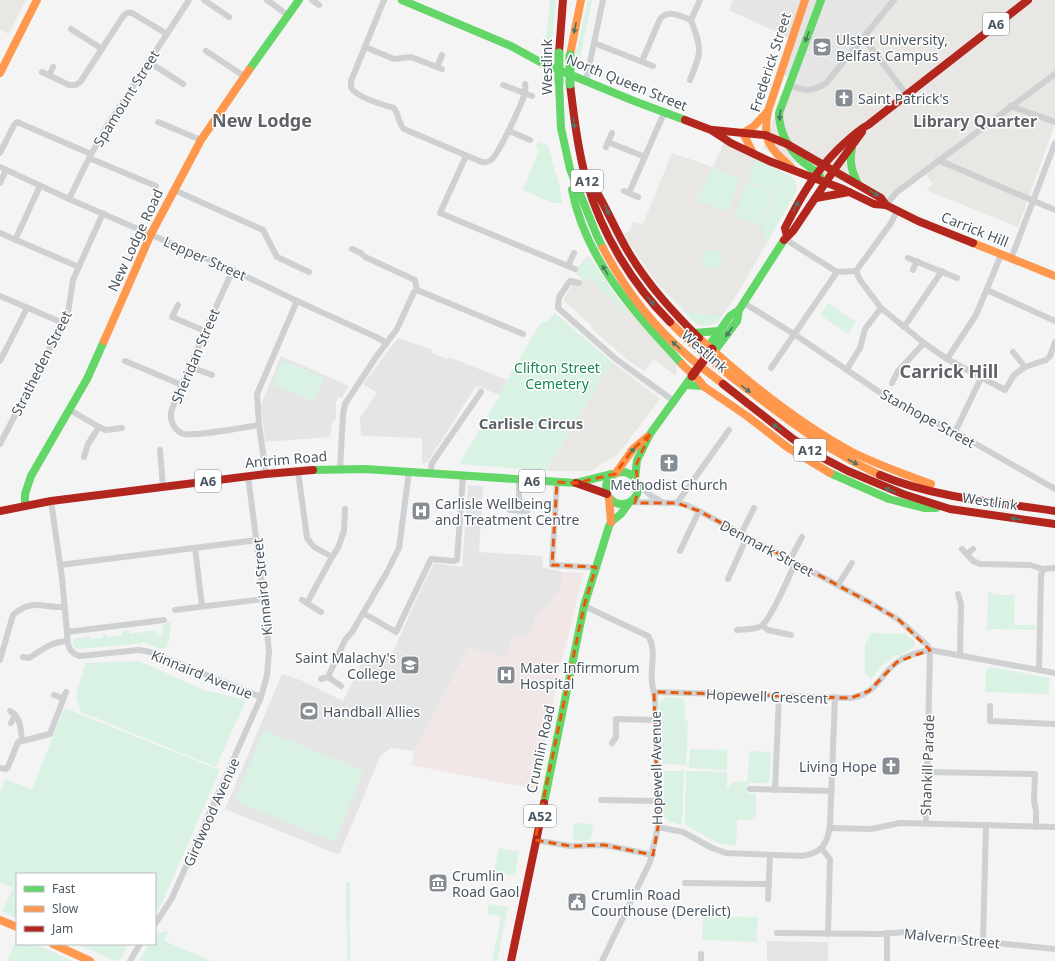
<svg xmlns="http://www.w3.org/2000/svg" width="1055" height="961" viewBox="0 0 1055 961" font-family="'Noto Sans',sans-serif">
	<rect width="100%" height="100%" fill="#f4f4f4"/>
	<!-- commercial -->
	<g fill="#e8e7e3">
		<path d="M 0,0 L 26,0 L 9,34 L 0,30 Z"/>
		<path d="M 815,0 L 1055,0 L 1055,124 L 1018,227 L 926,190 L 933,184 L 926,174 L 891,199 L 819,174 L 763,149 Z"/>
		<path d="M 724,142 L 792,177 L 795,181 L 797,190 L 738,293 L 717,323 L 703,326 L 696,324 L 655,281 L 623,234 L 631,230 L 632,222 L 643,224 L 672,153 L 713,167 Z"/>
		<path d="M 588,255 L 619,300 L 677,365 L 676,376 L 653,359 L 644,371 L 630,362 L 591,328 L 592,326 L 563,300 L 573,284 L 576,286 L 581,279 L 575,272 Z"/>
		<path d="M 612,362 L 660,399 L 617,455 L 602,463 L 593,471 L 546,471 Z"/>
	</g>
	<!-- education -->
	<g fill="#e6e5e6">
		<path d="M 733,0 L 896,0 L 818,89 L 808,84 L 780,74 L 791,39 L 729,10 Z"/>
		<path d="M 398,338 L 433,350 L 431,353 L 448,359 L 449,357 L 507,380 L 500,395 L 476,386 L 427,463 L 422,463 L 422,438 L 361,436 L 360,417 L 377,393 L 363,384 Z"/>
		<path d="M 281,356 L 349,386 L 342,398 L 339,397 L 336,402 L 336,419 L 332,422 L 330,437 L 265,442 L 261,405 Z"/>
		<path d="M 468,485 L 483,486 L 479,552 L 543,556 L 542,567 L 563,572 L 561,587 L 548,606 L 538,613 L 527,639 L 506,657 L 469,648 L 414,751 L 391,748 L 381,755 L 339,855 L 225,809 L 282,674 L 303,681 L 343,701 L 366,654 L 373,657 L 392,654 L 416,600 L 434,563 L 462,567 Z"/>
		<path d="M 767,941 L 828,942 L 828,961 L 767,961 Z"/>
	</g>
	<!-- medical -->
	<path fill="#f1e7e6" d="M 563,572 L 584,573 L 561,663 L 535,789 L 411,765 L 414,751 L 469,648 L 506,657 L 511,636 L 527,638 L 538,613 L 548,606 L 561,587 Z"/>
	<!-- green -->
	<g fill="#d9f2e3">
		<path d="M 550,0 L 556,0 L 551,53 L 545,50 Z"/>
		<path d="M 588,0 L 592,0 L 580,58 L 575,56 Z"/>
		<path d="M 538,142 L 548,146 L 560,188 L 562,203 L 553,203 L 523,190 L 539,150 L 536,148 Z"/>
		<path d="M 755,158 L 792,177 L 796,185 L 795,193 L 766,244 L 762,225 L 775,192 L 748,181 Z"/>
		<path d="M 713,167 L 740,179 L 729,209 L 726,211 L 696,200 Z"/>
		<path d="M 747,183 L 773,192 L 760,226 L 737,217 L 738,214 L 736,211 Z"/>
		<circle cx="712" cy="259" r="10"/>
		<path d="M 588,257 L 629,317 L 589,278 L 585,281 L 576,272 Z"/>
		<path d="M 828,303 L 856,322 L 848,334 L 820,315 Z"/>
		<path d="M 685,312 L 722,316 L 717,323 C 700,328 696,325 685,312 Z"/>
		<path d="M 555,313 L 612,362 L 546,471 L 459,464 L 500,395 L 507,380 L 542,321 L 546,323 Z"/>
		<path d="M 283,360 L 324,378 L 313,402 L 272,384 Z"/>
		<path d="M 988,592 L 993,592 L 993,595 L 1015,595 L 1014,625 L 1036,625 L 1036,630 L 991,629 L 989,631 L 987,631 Z"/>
		<path d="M 171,622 L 171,628 L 170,629 L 169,641 L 166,648 L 162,649 L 144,643 L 78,649 C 73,647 72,643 74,639 L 89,636 L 90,639 L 103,638 L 103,634 L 106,634 L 106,637 L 122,635 L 122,631 L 130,630 L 130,634 L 155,630 L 157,635 L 163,635 L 162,628 L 164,624 Z"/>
		<path d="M 903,632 L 915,642 L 915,646 L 899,656 L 895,655 L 881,667 L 871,679 L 865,673 L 865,644 L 871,633 L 903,634 Z"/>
		<path d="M 139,661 L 204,690 L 246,700 L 216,767 L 81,712 L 76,694 L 86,663 Z"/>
		<path d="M 991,667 L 1049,678 L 1049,694 L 985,692 L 986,671 Z"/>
		<path d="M 666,697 L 682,698 L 685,704 L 685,721 L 688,721 L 686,765 L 662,764 L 659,706 L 660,702 Z"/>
		<path d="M 310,700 L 317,703 L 308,722 L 301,719 Z"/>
		<path d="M 64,709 L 72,711 L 220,770 L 161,905 L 155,913 L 155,874 L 17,874 L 17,918 L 2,911 L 13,888 L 0,882 L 0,794 L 5,779 L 32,789 Z"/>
		<path d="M 264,730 L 364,771 L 335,842 L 235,801 Z"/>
		<path d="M 690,749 L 727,750 L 727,770 L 689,768 Z"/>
		<path d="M 749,751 L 771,752 L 770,779 L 769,782 L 765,783 L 748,783 L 747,793 L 756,794 L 756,817 L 752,820 L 737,820 L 736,846 L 720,844 L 685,825 L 686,771 L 727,772 L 727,788 L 729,788 C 732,780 739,782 746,782 L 747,779 L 748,779 Z"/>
		<path d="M 664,771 L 684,771 L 682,825 L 669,821 L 664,816 Z"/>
		<path d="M 574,823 L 593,824 L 591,839 L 582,841 L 573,840 Z"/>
		<path d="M 499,848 L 519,852 L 515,876 L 494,871 Z"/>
		<path d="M 346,882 L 350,882 L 350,961 L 347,961 Z"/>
		<path d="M 489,904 L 508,907 L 497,961 L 492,961 L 501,917 L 487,914 Z"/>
		<path d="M 703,916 L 759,917 L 757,928 L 757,942 L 702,940 Z"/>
		<path d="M 168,931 L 164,941 L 212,961 L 139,961 L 149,944 L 155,944 L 155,935 L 157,933 Z"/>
		<path d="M 17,939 L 17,944 L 35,944 L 72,961 L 7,961 Z"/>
		<path d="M 77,944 L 129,944 L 119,961 L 116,961 Z"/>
	</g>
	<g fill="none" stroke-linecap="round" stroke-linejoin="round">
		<!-- street -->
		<g stroke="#ced0d2" stroke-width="6">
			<path d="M 204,0 L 229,17"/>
			<path d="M 267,0 L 289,16"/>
			<path d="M 312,0 L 319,5"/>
			<path d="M 384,0 L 351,81 C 351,82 351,85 351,87 C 355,97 384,105 394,108 C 399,115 398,123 404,129 L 477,160 C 482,162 486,164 491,160 C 498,155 525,99 525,90 C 526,89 525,85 525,84"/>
			<path d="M 71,29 L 102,49"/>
			<path d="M 863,37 L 906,94"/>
			<path d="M 594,43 L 653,66"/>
			<path d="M 365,47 L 394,59 L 411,57 L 442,69"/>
			<path d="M 206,51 L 244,76"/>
			<path d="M 642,61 L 660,19 C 669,9 680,16 691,20"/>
			<path d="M 149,62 L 183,84"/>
			<path d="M 437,67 L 442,55"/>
			<path d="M 42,72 L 69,85 L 76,85 L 81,81 L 120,21 C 124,15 125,12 132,13 L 167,34"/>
			<path d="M 49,75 L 53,67"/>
			<path d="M 690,80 C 702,51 702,50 691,20 L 700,0"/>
			<path d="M 586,81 L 603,0"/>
			<path d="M 503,85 L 532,96"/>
			<path d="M 789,85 C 804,91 813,92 826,83 L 894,0"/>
			<path d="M 1010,106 L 1055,122"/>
			<path d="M 158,122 L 201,140"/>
			<path d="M 509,131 L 530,140"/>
			<path d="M 608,142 L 645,157"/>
			<path d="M 606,147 L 612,133"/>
			<path d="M 0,153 L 14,125 L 17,122 L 91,154"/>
			<path d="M 466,156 L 440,213 L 575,269"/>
			<path d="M 89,158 L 156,186"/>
			<path d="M 938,160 L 1055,210"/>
			<path d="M 0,167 L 69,199 L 239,273 L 297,301 L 376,337 L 387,343"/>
			<path d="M 0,183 L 6,170"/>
			<path d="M 174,190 L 263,230 L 277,257 L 309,272"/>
			<path d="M 624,191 L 638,197"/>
			<path d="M 629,193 L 664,113"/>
			<path d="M 69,199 L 89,158 L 107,126 L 189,0"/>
			<path d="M 886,205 L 897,192 L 1055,74"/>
			<path d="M 0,233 L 79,267"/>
			<path d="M 785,239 L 837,272"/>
			<path d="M 15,240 L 40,186"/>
			<path d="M 908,258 L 957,278"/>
			<path d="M 1011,259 L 1055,143"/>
			<path d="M 568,266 L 574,253"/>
			<path d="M 233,270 C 217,304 202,338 187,373 C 183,383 173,403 171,413 C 170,421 174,429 181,433 C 191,438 245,427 259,425"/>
			<path d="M 913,270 L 917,261"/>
			<path d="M 856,271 L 891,223 L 897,211"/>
			<path d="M 579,283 L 570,281 L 559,297 L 558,308 L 617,360 L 674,401"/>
			<path d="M 417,290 L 523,334"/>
			<path d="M 987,290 L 1055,321"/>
			<path d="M 0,296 L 63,323"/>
			<path d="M 744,303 L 794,334 L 894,402 L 955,432 L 1055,489"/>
			<path d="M 178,305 L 172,317 L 205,331"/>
			<path d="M 904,327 L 942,271"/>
			<path d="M 1013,352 L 1025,367"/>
			<path d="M 947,359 L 976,315 L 1001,255"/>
			<path d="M 0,361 L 27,308"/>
			<path d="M 125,361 L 182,385"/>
			<path d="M 190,367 L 212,375"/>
			<path d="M 771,368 L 837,272 L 856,271 L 860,280 L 881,308 L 924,343 L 947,359 L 1005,390 L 1014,375 L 1025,367 L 1046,360 L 1050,356 L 1055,342"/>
			<path d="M 847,369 L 860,348 L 865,329 L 881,308"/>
			<path d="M 892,383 L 898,371 L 924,343"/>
			<path d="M 70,410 L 99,427 L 88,444 L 84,457"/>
			<path d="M 99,427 L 106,430 L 122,428"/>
			<path d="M 955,432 L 981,378"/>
			<path d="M 0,444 L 68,313 L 73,280 L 103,213"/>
			<path d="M 160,450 L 163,487"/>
			<path d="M 340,469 L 343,414 L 345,404 L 376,357 L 397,329 L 414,292 L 417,290 L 415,280 L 365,257 L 361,253 L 352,249"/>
			<path d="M 298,471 L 307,538 L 314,547 L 332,557"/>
			<path d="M 430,473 L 432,463 L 481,392"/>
			<path d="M 266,474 L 259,425 L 257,394 L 297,301"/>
			<path d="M 557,482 L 552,565 L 589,567 L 595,569"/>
			<path d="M 638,483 L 650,495 L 662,502"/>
			<path d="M 51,501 L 62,578 L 67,632 C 67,643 68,653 80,656 L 139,650 L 150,652 L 261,697"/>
			<path d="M 631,502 L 677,503 L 686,505 L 699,511 L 869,602 L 899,620 L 927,645 L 930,650"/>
			<path d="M 677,503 L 729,430"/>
			<path d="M 510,510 L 527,511"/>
			<path d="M 519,511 L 519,480"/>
			<path d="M 741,534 L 754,508"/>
			<path d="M 195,548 L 202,606"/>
			<path d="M 962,549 L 973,561 L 980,564 L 1030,565 L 1043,569 L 1055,568"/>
			<path d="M 680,551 L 699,511"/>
			<path d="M 967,554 L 973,549"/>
			<path d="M 790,560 L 802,537"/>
			<path d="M 60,565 L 257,540"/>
			<path d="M 389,568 L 399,548 L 409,472"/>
			<path d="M 728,579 L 747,537"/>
			<path d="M 838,585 L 852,563"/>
			<path d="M 958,594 L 961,604 L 960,655"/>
			<path d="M 302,600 L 321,612"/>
			<path d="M 307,603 L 332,557 L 338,548 L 344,531 L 345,509"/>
			<path d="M 584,606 L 648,636 C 657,649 650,667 652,682 C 652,688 655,694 655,701 L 658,827 L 650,862 L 602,961"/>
			<path d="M 175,610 L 264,599"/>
			<path d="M 363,613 L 396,632 L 431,559 L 454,561 L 457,560 L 463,476"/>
			<path d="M 763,626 L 768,630 L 791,635"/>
			<path d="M 737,630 C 744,629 755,630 761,626 C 770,621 790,575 795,563"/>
			<path d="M 67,632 L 164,620"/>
			<path d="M 23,657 L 29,658 C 44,649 48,643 67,641"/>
			<path d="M 0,660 L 13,615 C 32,598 43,608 65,607"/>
			<path d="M 1039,670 L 1041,576 L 1043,569"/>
			<path d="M 328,677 L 341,686"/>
			<path d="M 321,679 L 328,677 L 345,640 L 352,632 L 387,572"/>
			<path d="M 654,692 L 851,698 C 879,692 877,678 896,663 C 906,655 918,652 930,650 L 1055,673"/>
			<path d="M 54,695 L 63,698"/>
			<path d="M 990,706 L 990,721 L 1055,724"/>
			<path d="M 10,711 C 21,717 21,730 22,741"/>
			<path d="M 11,723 L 13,719 L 16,716"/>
			<path d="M 612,743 L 616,737 L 616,719 L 655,720"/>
			<path d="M 0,768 L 6,769 L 8,767 L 18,742 L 50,734 L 66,692"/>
			<path d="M 928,772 L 1035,774 L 1034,800 L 1036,812 L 1036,827"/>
			<path d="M 750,789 L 832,791"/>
			<path d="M 775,790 L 779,696"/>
			<path d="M 601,800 L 657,801"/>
			<path d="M 926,823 L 930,650"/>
			<path d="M 658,827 L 683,832 L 712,848 L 726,853 L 802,856 C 822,853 828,844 830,824 L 835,697"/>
			<path d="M 830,828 L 871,829 L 900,823 L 1055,827"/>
			<path d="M 535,840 L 570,846 L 604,845 L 653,855"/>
			<path d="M 822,849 L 830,859 L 828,934"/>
			<path d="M 685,883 L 769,884"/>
			<path d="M 768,899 L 770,855"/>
			<path d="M 155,924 L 172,898 L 261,697 L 267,675 L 269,652 L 264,599 L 248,476"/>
			<path d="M 777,933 L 880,934 L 907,932 L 939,937 L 1055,949"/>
			<path d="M 887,933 L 887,961"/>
			<path d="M 983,941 L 986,825"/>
			<path d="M 130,961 L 140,944"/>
			<path d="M 701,961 L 701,954"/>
		</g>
		<!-- fast -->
		<g stroke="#63d668" stroke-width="8">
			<path d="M 402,0 L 511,46 L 542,63 L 634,101 L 685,120"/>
			<path d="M 249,70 L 299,0"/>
			<path d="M 559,82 L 561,128 L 570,169 L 597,236 L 603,248"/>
			<path d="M 852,148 C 849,162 852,172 858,184"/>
			<path d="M 820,176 C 815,170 809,167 803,162 C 789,150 779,132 779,113 L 821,0"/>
			<path d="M 572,190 C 586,261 635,313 682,364"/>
			<path d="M 739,310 L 737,321 L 716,349 L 712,349 L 710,344 L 730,316 L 739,310 L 784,240"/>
			<path d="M 693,333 L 719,331"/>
			<path d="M 686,385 L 703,386"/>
			<path d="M 313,470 L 365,469 L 576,483 L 612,474"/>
			<circle cx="622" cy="488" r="16"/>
			<path d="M 830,473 L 889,499 L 924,508 L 936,508"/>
			<path d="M 635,479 L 637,460 L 650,434 L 689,380"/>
			<path d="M 25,506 L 25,494 L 31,476 L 87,379 L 104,341"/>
			<path d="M 544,803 L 584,606 L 609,526 L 611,522 L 621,514 L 629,503"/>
		</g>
		<!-- slow -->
		<g stroke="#ff974d" stroke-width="8">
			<path d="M 570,55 L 581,0"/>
			<path d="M 0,73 L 37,0"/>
			<path d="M 743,133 L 754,126 L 768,111"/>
			<path d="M 743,133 L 753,153"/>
			<path d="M 791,167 C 769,147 762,141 768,111 L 805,0"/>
			<path d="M 973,243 L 1055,276"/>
			<path d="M 603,248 C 624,288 653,326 688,356 C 699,366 712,375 723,384"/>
			<path d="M 670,322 C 696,349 724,372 754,394 C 794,425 834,454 880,475"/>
			<path d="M 699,338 C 745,380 796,422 852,452 C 878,465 904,474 931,484"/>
			<path d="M 104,341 L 151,234 L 201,140 L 249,70"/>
			<path d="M 682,364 C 688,371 700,379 703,386 L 747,416 L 787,447 L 830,473"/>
			<path d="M 616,473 L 633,449 L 647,437"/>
			<path d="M 609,498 L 611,522"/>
			<path d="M 0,920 L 17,927"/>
			<path d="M 53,944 L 90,961"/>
		</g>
		<!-- jam -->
		<g stroke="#b3261e" stroke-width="8">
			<path d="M 559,53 L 563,0"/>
			<path d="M 570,84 C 574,117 578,151 587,183 C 602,234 632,284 670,322"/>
			<path d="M 685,120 L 711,130 L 731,143 L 769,161 L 843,189 L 874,204 L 886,205 L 918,221 L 973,243"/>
			<path d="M 713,130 L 765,135 L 787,144 L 881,198 L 886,205"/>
			<path d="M 593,186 C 607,208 616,232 629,253 C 648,285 673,312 699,338"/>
			<path d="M 816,198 L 849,192"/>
			<path d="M 787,236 L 785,228 C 802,194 819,165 848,140 C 855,134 860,129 868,125 L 1028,0"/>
			<path d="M 784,240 L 793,231 L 834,170 L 862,132"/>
			<path d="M 723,384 L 793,439 L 823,458 L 848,471 L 903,494 L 950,509 L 1055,524"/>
			<path d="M 880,475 C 935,498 997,502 1055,511"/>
			<path d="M 576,483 L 607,494"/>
			<path d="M 0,511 L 51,501 L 266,474 L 313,470"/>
			<path d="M 511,961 L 544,803"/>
		</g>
		<!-- fast-bridge -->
		<g stroke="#63d668" stroke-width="9">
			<path d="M 559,53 L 559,82"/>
			<path d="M 570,55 L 570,84"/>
		</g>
		<!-- jam-bridge -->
		<path stroke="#b3261e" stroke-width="9" d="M 692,376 L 712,349"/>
	</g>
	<!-- one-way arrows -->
	<defs><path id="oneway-solid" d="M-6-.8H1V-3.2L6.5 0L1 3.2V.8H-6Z"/></defs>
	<g fill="#507663">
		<use href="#oneway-solid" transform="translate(575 28) rotate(102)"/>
		<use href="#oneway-solid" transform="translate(807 37) rotate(110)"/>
		<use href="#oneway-solid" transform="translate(780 115) rotate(97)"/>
		<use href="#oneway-solid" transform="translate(574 123) rotate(84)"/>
		<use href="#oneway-solid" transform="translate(874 193) rotate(32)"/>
		<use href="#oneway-solid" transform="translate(796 206) rotate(-63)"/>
		<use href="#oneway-solid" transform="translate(607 210) rotate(66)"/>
		<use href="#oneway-solid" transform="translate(605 270) rotate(-122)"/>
		<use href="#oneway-solid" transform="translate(651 301) rotate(52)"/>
		<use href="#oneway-solid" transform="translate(729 332) rotate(126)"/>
		<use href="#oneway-solid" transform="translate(676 345) rotate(-137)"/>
		<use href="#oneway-solid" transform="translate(746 389) rotate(38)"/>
		<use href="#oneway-solid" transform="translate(777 427) rotate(-145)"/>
		<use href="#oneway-solid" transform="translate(631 452) rotate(-50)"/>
		<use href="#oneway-solid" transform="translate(853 462) rotate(27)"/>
		<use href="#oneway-solid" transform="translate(890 490) rotate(-159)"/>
		<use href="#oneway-solid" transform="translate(1016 519) rotate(-172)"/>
	</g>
	<!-- marked area -->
	<path fill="none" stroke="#e8590c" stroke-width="3" stroke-dasharray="8 5" stroke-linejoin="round" d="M 650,434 L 636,465 L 638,489 L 635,503 L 677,503 L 699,511 L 869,602 L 899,620 L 930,650 L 897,662 L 869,691 L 851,698 L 654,692 L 658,827 L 653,855 L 604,845 L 570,846 L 535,840 L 584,606 L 596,567 L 552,565 L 557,482 L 576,483 L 615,474 L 633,449 Z"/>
	<!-- icons -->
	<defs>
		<symbol id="university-square" viewBox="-11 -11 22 22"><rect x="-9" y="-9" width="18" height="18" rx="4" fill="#868d94" stroke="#fff"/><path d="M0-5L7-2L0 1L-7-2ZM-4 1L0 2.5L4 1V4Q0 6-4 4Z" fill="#fff"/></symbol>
		<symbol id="church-square" viewBox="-11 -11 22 22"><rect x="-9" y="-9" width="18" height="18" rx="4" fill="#868d94" stroke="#fff"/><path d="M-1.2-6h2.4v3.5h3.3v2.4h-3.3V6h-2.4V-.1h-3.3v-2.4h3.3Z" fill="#fff"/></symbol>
		<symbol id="hospital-square" viewBox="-11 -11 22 22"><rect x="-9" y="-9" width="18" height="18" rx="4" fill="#868d94" stroke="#fff"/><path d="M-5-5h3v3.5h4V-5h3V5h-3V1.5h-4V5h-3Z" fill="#fff"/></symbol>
		<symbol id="school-square" viewBox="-11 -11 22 22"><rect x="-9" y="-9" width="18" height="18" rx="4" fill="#868d94" stroke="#fff"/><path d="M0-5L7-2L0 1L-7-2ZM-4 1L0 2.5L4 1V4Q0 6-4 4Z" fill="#fff"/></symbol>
		<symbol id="stadium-square" viewBox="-11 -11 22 22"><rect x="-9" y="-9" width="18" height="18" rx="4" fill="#868d94" stroke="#fff"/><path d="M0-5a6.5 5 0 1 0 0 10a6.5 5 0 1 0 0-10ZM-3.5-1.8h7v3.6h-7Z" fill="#fff"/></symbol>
		<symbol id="museum-square" viewBox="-11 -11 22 22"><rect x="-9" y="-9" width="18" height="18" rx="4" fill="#868d94" stroke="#fff"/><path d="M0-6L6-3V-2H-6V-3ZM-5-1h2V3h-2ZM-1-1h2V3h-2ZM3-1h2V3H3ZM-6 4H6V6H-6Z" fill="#fff"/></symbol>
		<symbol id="civic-square" viewBox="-11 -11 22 22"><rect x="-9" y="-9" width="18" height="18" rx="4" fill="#868d94" stroke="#fff"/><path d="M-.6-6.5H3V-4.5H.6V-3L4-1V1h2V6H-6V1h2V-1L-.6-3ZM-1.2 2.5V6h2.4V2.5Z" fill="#fff"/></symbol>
	</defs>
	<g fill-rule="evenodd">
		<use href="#university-square" x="811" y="36" width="22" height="22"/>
		<use href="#church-square" x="833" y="87" width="22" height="22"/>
		<use href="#church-square" x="658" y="452" width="22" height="22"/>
		<use href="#hospital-square" x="410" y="500" width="22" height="22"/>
		<use href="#school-square" x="399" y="654" width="22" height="22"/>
		<use href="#hospital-square" x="495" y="664" width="22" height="22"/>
		<use href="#stadium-square" x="298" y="700" width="22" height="22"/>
		<use href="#church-square" x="880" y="755" width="22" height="22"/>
		<use href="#museum-square" x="427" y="872" width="22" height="22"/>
		<use href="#civic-square" x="566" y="891" width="22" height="22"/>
	</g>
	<g text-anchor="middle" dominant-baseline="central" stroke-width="3" stroke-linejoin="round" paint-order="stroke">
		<!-- shield labels -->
		<g fill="#fff" stroke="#808990" stroke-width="1">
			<rect x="983" y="13" width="26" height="22" rx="3"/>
			<rect x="571" y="170" width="32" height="22" rx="3"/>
			<rect x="794" y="439" width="32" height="22" rx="3"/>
			<rect x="195" y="470" width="26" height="22" rx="3"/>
			<rect x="519" y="470" width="26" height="22" rx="3"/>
			<rect x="524" y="805" width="32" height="22" rx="3"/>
		</g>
		<g font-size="13" font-weight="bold" fill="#4a5661">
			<text x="996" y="24">A6</text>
			<text x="587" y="181">A12</text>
			<text x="810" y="450">A12</text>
			<text x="208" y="481">A6</text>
			<text x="532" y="481">A6</text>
			<text x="540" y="816">A52</text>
		</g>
		<!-- poi labels -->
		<g font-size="14" fill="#4a5661" stroke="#fff" text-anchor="start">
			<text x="836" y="39">Ulster University,<tspan x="836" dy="16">Belfast Campus</tspan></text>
			<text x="858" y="98">Saint Patrick's</text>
			<text x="669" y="484" text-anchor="middle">Methodist Church</text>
			<text x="435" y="503">Carlisle Wellbeing<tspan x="435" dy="16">and Treatment Centre</tspan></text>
			<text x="396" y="657" text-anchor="end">Saint Malachy's<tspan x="396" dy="16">College</tspan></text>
			<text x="520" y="667">Mater Infirmorum<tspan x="520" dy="16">Hospital</tspan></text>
			<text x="323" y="711">Handball Allies</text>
			<text x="877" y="766" text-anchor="end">Living Hope</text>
			<text x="452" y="875">Crumlin<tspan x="452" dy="16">Road Gaol</tspan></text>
			<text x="591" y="894">Crumlin Road<tspan x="591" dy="16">Courthouse (Derelict)</tspan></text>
		</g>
		<!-- street labels -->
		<g font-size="14" fill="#4a5661" stroke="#fff">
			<text transform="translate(770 62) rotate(-72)">Frederick Street</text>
			<text transform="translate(546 67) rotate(-90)">Westlink</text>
			<text transform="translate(627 82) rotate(22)">North Queen Street</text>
			<text transform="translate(126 98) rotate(-58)">Spamount Street</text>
			<text transform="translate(975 229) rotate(22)">Carrick Hill</text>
			<text transform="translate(135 240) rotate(-65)">New Lodge Road</text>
			<text transform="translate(205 258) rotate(24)">Lepper Street</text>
			<text transform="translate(705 351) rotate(41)">Westlink</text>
			<text transform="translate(195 356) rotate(-67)">Sheridan Street</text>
			<text transform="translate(41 363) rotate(-63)">Stratheden Street</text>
			<text transform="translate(928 418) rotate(29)">Stanhope Street</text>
			<text transform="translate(286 459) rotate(-5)">Antrim Road</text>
			<text transform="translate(990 501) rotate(8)">Westlink</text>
			<text transform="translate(767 548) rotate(28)">Denmark Street</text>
			<text transform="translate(262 587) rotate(-96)">Kinnaird Street</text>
			<text transform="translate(202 674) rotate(22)">Kinnaird Avenue</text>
			<text transform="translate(767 696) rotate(2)">Hopewell Crescent</text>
			<text transform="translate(540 749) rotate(-78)">Crumlin Road</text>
			<text transform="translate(927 765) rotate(-88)">Shankill Parade</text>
			<text transform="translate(656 768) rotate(-91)">Hopewell Avenue</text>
			<text transform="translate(211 812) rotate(-66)">Girdwood Avenue</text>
			<text transform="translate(952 938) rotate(6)">Malvern Street</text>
		</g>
		<!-- park labels -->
		<g font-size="14" fill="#17864f" stroke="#fff">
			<text x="557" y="367">Clifton Street<tspan x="557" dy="16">Cemetery</tspan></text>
		</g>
		<!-- neighbourhood labels -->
		<g font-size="15" font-weight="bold" fill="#5f6368" stroke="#fff">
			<text x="531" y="423">Carlisle Circus</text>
		</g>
		<!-- quarter labels -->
		<g font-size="16" font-weight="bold" fill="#5f6368" stroke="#fff">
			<text x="975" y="121">Library Quarter</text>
		</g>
		<!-- district labels -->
		<g font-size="18" font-weight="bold" fill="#5f6368" stroke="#fff">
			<text x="262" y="120">New Lodge</text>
			<text x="949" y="371">Carrick Hill</text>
		</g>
	</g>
	<!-- legend -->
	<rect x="16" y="873" width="140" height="72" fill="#ffffff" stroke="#b7bbc0"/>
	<rect x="24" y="886" width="20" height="6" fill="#63d668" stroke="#b7bbc0"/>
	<text x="52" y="893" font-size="12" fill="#4a5661">Fast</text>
	<rect x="24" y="906" width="20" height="6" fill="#ff974d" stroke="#b7bbc0"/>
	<text x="52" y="913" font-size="12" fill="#4a5661">Slow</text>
	<rect x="24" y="926" width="20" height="6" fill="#b3261e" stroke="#b7bbc0"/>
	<text x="52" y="933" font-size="12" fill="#4a5661">Jam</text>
</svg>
